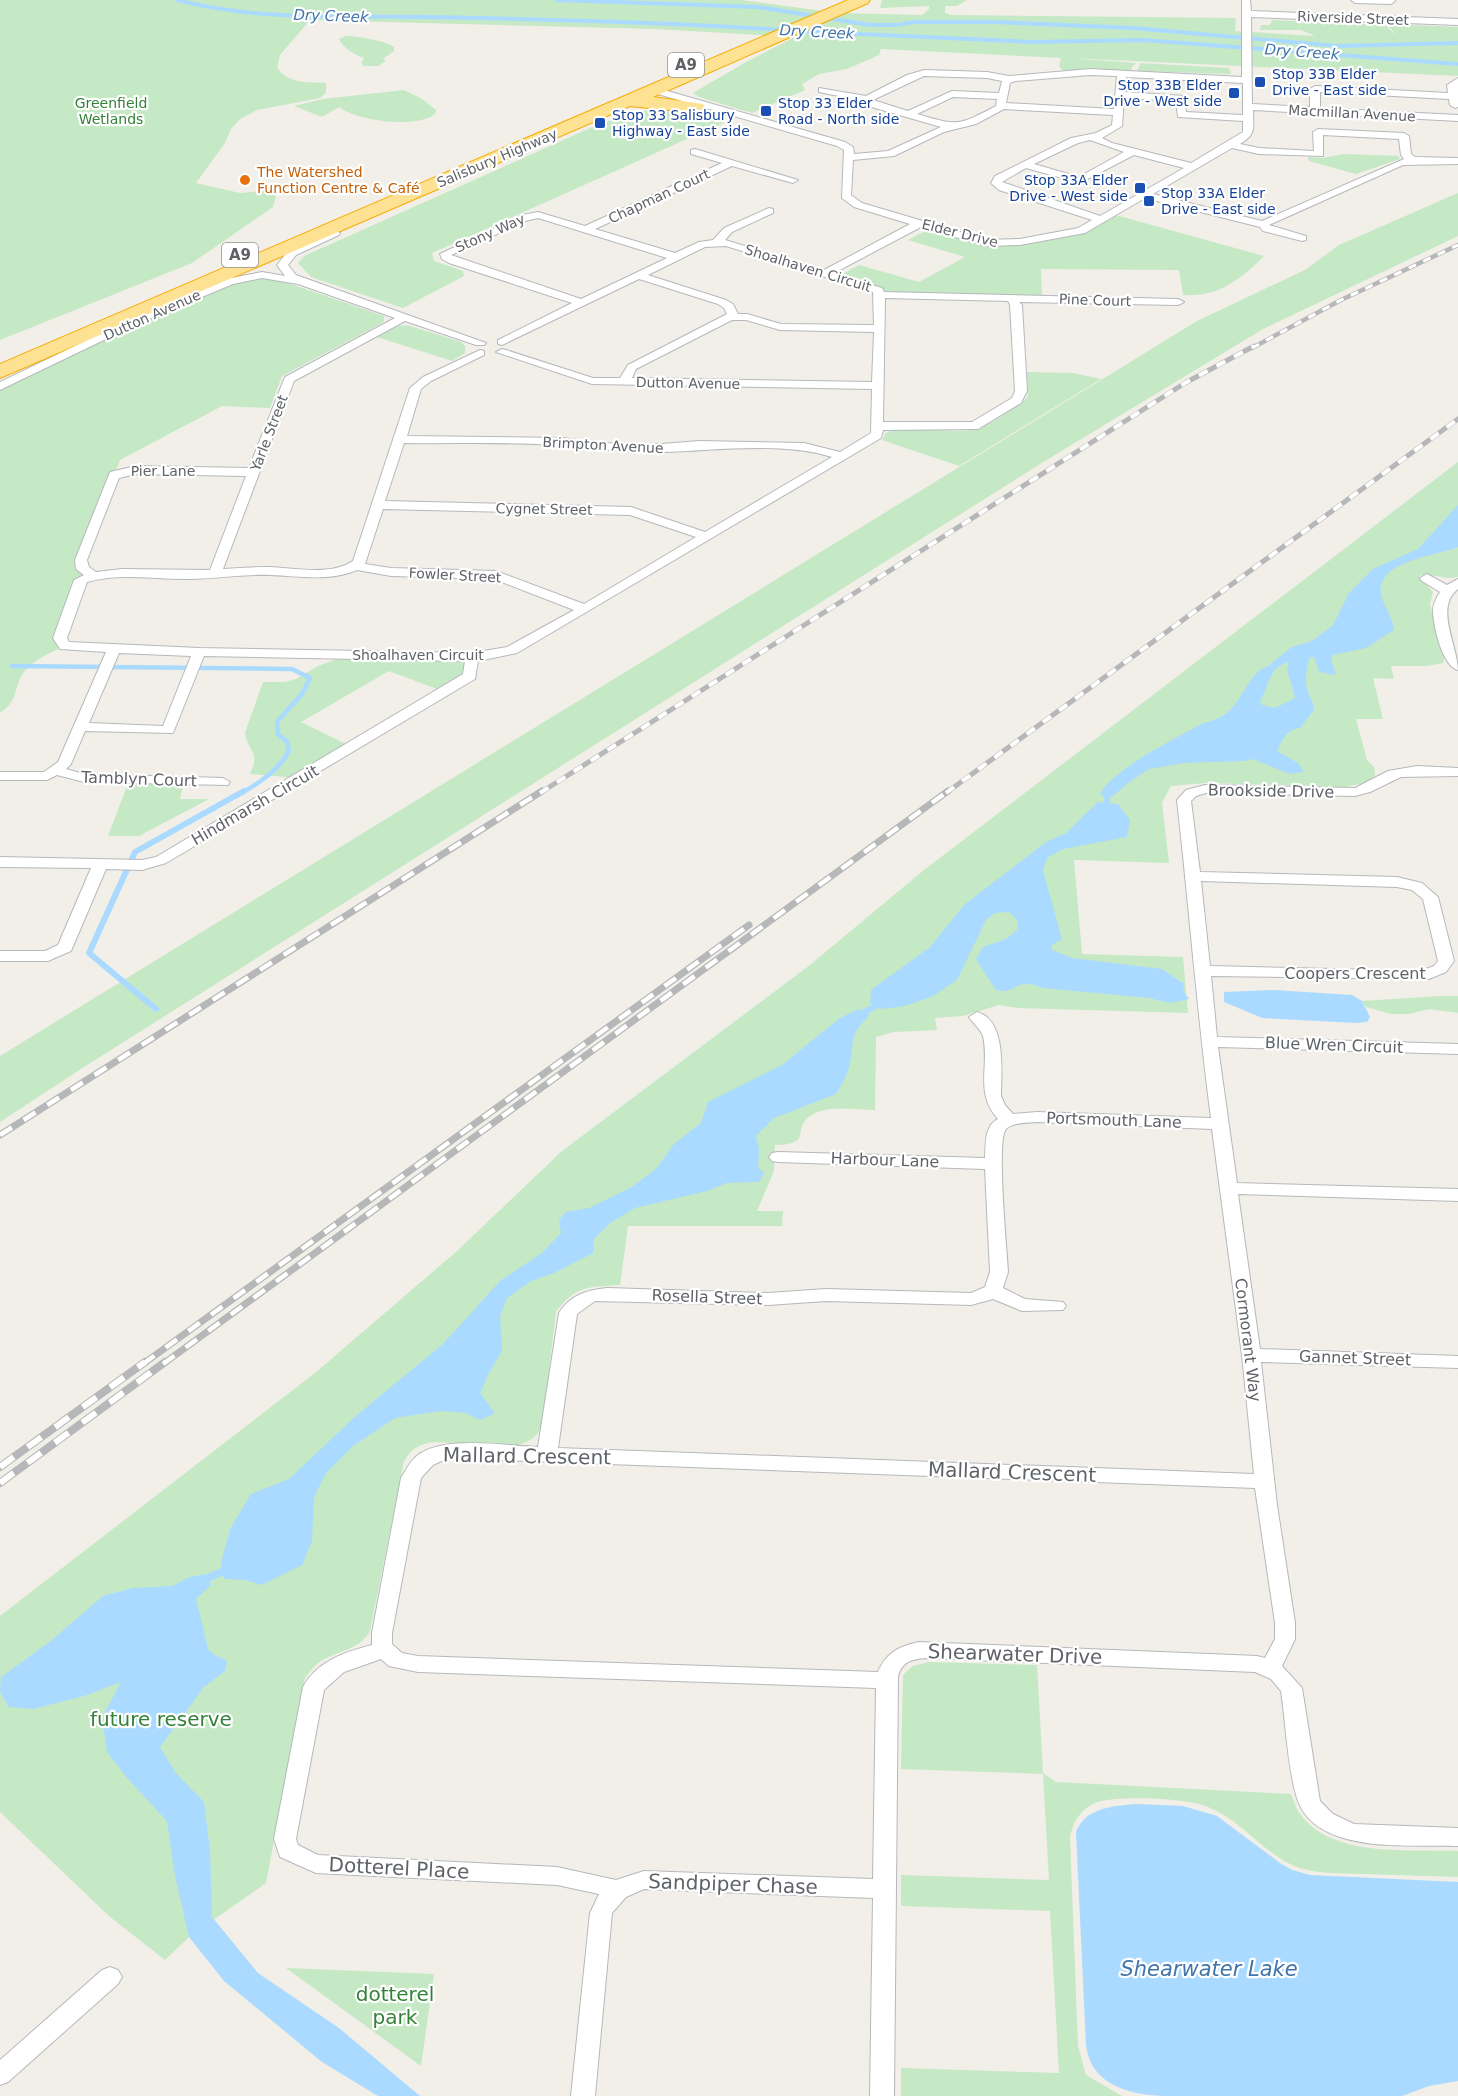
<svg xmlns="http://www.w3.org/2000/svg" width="1458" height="2096" viewBox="0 0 1458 2096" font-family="'DejaVu Sans',sans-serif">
	<rect width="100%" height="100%" fill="#f1efe8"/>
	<!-- green -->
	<g fill="#c5e8c5">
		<path d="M 0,0 L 741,0 L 837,13 L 922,15 L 929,9 L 929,6 L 880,8 L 882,0 L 967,0 L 957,6 L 945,6 L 945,13 L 951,15 L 1236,18 L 1235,31 L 1315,36 L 1301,30 L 1260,30 L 1261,25 L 1270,25 L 1272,20 L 1385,25 L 1397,36 L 1387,24 L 1458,27 L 1458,76 L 1069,58 L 1136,63 L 1131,68 L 1133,72 L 1064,72 L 1059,66 L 1061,58 L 881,49 L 879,55 L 847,69 L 819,74 L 802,84 L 805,90 L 752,113 L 699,97 L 693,93 L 748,61 L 795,37 L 655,29 L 310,20 L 280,55 L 277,67 C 286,84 309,82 326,83 L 326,93 L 320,98 L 257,110 L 240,119 L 231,129 L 225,143 L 196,183 L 240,193 L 264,191 L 276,196 L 273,207 L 192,263 L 0,340 Z"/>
		<path d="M 346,36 C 356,36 387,41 394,47 L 394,51 L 383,59 L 386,61 L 378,66 L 364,66 L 361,63 L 364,58 C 355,55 343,48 339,39 Z"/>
		<path d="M 1140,63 L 1229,68 L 1231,74 L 1137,71 Z"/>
		<path d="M 404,90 L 422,99 L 436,110 L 435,114 C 416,129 357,121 339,107 L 322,117 L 294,106 L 323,99 Z"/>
		<path d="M 656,109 L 725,122 L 432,253 L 434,261 L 463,271 L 464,276 L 403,308 L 311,277 L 298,263 L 304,256 L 597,125 L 632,113 Z"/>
		<path d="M 1343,154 L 1398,156 L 1400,159 L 1356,174 L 1309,161 L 1308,157 L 1324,158 Z"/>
		<path d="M 1458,193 L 1458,236 L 1263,329 L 1040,464 L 84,1067 L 0,1122 L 0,1056 L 1197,321 L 1305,270 L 1339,245 Z"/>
		<path d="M 1112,214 L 1264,256 C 1240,280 1219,297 1183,295 L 1179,270 L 1041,269 L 1042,299 L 880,295 L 837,277 L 859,265 L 919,282 L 965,257 L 908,240 L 933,227 L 986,243 L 1068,235 Z"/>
		<path d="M 252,279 L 276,279 L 384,316 L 384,322 L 282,376 L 270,408 L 222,406 L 120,460 L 81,560 L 93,575 L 81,580 L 65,646 C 51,652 33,660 24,672 C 13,687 19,701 0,713 L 0,389 C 82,349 164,303 252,279 Z"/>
		<path d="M 407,325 L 461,342 L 465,346 L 465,353 L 452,361 L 377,337 L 399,326 Z"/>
		<path d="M 1027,372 L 1073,373 L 1101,379 L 959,466 L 882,440 L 886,433 C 908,421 949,436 975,429 C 992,425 1009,410 1024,401 L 1028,396 Z"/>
		<path d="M 1458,462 L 1458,577 C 1443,581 1434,572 1419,576 L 1433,592 L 1430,604 L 1444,658 L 1443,663 L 1428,666 L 1391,666 L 1394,679 L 1373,678 L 1383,719 L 1356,719 L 1367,760 L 1374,767 L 1375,775 L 1369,782 L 1345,787 L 1206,783 L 1171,786 L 1162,803 L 1169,863 L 1074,860 L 1082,954 L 1183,957 L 1188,1013 L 1017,1008 L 999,1005 L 963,1016 L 935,1018 L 937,1030 L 893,1032 L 876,1037 L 875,1110 C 856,1110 827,1104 810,1116 C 791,1130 814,1144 775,1145 L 774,1171 L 757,1211 L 783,1211 L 782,1226 L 628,1226 L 620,1285 C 590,1287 575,1285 556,1312 L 542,1426 C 536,1439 528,1442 515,1446 L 434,1442 C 419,1444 412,1448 404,1461 L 370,1631 C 358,1652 336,1650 318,1663 C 313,1667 309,1673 305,1678 L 266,1883 L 189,1937 L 165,1960 L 109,1916 L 0,1812 L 0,1616 L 315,1373 L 457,1251 L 562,1151 L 810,965 L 924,870 Z"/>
		<path d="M 349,655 L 472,657 L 472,670 L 445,692 L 389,671 L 301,722 L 352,747 L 298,780 L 286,777 L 250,774 C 261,751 248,753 245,733 L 263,682 L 285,682 L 296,679 L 318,666 Z"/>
		<path d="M 129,781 L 181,784 L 183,786 L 180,799 L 209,799 L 139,836 L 108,836 Z"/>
		<path d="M 1440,996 L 1458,996 L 1458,1013 L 1429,1009 L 1409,1014 L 1391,1014 L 1366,1007 L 1362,1001 Z"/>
		<path d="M 929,1662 L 1037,1665 L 1043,1773 L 1056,1782 L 1291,1794 C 1294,1801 1296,1809 1301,1815 C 1332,1858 1410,1849 1458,1851 L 1458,1877 C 1426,1876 1394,1875 1362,1874 C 1342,1873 1322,1874 1303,1869 C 1266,1858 1244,1821 1208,1807 C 1187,1798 1116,1795 1095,1803 C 1080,1809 1072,1824 1070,1838 L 1078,2046 L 1086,2075 L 1122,2096 L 901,2096 L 901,2068 L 1059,2073 L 1050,1911 L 901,1906 L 901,1875 L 1049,1880 L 1043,1774 L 901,1769 L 903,1675 L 913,1666 Z"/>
		<path d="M 286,1968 L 434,1974 L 421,2066 Z"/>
	</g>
	<!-- water -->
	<g fill="#aadaff" fill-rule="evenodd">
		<path d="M 1458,505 L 1458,547 C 1438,556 1375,560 1381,595 C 1384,607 1393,617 1394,630 L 1366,648 L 1333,655 L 1331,659 L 1336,675 L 1319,672 L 1314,657 L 1310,657 C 1306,667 1304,681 1308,692 C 1310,699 1314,702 1314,710 L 1300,728 C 1286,729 1282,741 1277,751 L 1298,763 L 1304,772 L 1290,774 L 1253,759 L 1244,761 L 1185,763 L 1149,769 L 1128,783 L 1113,796 L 1107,798 L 1100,794 C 1114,769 1172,740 1198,726 C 1206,721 1216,721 1224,715 C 1243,703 1249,669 1270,666 L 1270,664 L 1292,647 L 1312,641 L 1333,625 L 1349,593 L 1373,569 L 1418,549 ZM 1289,662 L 1287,669 L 1295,698 L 1275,708 L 1262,705 L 1260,701 C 1269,686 1269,666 1289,662 Z"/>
		<path d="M 1098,802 L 1118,804 L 1130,820 L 1127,837 L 1063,849 L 1047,858 L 1043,871 L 1062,939 L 1052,945 L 1052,950 L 1072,958 L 1162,969 L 1184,984 L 1183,991 L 1189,999 L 1170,1003 L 1149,998 L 1043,988 C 1037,986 1030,983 1024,984 C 1012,986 1011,994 996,990 L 976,959 L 983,947 L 1006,939 L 1017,930 L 1018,921 L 1009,912 L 995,913 L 986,920 L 957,980 L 933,996 L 905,1006 L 883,1009 L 870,1003 L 871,990 L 930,947 L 964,905 L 1046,842 L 1066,833 Z"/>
		<path d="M 1274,990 L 1352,995 L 1362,1001 L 1370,1017 L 1367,1022 L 1356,1023 L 1262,1018 L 1224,1002 L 1224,992 Z"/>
		<path d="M 859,1009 L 870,1015 C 846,1038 856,1040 849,1067 C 847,1076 841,1086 836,1094 L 774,1118 L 756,1136 L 759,1149 L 758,1168 L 764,1173 L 759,1182 L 727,1183 L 707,1191 L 635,1208 L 610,1223 L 594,1239 L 593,1253 L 554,1273 L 531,1281 L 507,1298 L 500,1316 L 502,1351 L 489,1373 L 480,1393 L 495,1413 L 480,1420 L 466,1413 L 441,1411 L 395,1418 L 353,1446 L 326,1473 L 314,1497 L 312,1541 L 302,1565 L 262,1585 L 245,1580 L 225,1579 L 221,1572 L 221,1563 L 230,1529 L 251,1494 L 289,1479 L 357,1415 L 443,1344 L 500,1281 L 542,1253 L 561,1233 L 559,1220 L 566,1212 L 589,1208 L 630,1188 L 656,1169 L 674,1144 L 701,1123 L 708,1102 L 782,1065 L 840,1018 Z"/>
		<path d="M 204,1574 L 211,1585 L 196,1599 L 208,1649 L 213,1654 L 227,1661 L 225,1671 L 204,1687 L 160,1747 L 175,1772 L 204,1802 L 210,1851 L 212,1917 L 258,1973 L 339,2028 L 420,2096 L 378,2096 L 322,2062 L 224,1981 L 189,1937 L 175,1876 L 167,1821 L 127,1778 L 107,1752 L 102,1718 L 121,1682 L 84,1696 L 33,1709 L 9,1707 L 0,1692 L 1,1677 L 52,1640 L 103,1596 L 133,1588 L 173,1586 L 187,1578 Z"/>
		<path d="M 1137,1804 L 1183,1806 L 1217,1816 L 1280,1863 L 1292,1870 L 1310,1875 L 1458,1882 L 1458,2081 L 1429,2086 L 1402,2096 L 1166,2096 C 1131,2095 1091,2086 1086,2045 L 1076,1832 C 1086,1807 1113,1806 1137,1804 Z"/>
	</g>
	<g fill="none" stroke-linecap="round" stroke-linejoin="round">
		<!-- stream-far3 -->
		<g stroke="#aadaff" stroke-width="4">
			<path d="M 177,0 C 259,21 342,16 425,17 C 545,19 665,22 784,30"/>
			<path d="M 557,0 L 758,7 L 870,25 L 897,25 L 914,22 L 995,22 L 1133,28 L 1338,46 L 1458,43"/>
			<path d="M 794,31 L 1032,42 L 1143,40 L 1458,64"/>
		</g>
		<!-- stream-far2 -->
		<path stroke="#aadaff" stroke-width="4.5" d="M 12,666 L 292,669 L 310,678 L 302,694 L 277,722 L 278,734 L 287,742 L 289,751 C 279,770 260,782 242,793"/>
		<!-- stream-far1 -->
		<g stroke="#aadaff" stroke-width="6">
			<path d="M 1106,803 L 1107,798"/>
			<path d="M 156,1009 L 89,953 L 135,852 L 244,791"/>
			<path d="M 864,1012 L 876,1006"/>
		</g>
		<!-- stream -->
		<path stroke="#aadaff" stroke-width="8" d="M 206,1579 L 221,1572"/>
		<defs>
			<g id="street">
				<path d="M 1242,0 L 1250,0 L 1251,11 L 1458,19 L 1458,25 L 1251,17 L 1252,104 L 1310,107 L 1310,89 L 1315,86 L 1448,93 L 1447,85 L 1458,78 L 1458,107 L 1455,108 L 1450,105 L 1449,99 L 1320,92 L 1320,108 L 1458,115 L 1458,121 L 1253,110 C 1253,128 1257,134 1240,144 L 1259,148 L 1314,151 L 1313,132 L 1318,129 L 1404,133 L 1409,136 L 1411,154 L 1415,157 L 1458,158 L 1458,164 L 1403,165 L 1269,225 L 1306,236 L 1306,240 L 1302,241 L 1263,231 L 1260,227 L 1145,198 L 1085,233 L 1020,245 L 986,246 L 921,227 L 834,273 L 882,288 L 884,292 L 1178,299 L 1184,302 L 1178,305 L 1019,302 L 1022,305 L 1027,391 L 1021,403 L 978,429 L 883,430 L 881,438 L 517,653 L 478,661 L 475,679 L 166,863 L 142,870 L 106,869 L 71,951 L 48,961 L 0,961 L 0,951 L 45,951 L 58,945 L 91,868 L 0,867 L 0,857 L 142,860 L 156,857 L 463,674 L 465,661 L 204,656 L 173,733 L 85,731 L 71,764 L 66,769 L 84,774 L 223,778 L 230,782 L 228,785 L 84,782 L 57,775 L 47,780 L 0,780 L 0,772 L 44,772 L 58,762 L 106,652 L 60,649 L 53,638 L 74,580 L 84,575 L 76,569 L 75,560 L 110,472 L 136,466 L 249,468 L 285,377 L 395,318 L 298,284 L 262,278 L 233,284 L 135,325 L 4,388 L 0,390 L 0,382 L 127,321 L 226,279 L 262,272 L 285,276 L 277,265 L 288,251 L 335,230 L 340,233 L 339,235 L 296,255 L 288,265 L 296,275 L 486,343 L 484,345 L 476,345 L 405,321 L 294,381 L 223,569 C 239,568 255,567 270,567 C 297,568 329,576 353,561 L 410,388 L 423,377 L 480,350 L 484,351 L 484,355 L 431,381 L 421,389 L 407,436 L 563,438 L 597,443 L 662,444 L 699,441 L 804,443 L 840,452 L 871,433 L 872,389 L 592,384 L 496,352 L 502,349 L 506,350 L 593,378 L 620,378 L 628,365 L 727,314 L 724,308 L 718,304 L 639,279 L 502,345 L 498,344 L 498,340 L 572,303 L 449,263 L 442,259 L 440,254 L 522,215 L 538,212 L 585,226 L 722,163 L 691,154 L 691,150 L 695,149 L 798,180 L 793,183 L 732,166 L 595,229 L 675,253 L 699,242 L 713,240 L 724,228 L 769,208 L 773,209 L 773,213 L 732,232 L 725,240 L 824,270 L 910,224 L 854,207 L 842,198 L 844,150 L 837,146 L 651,92 L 651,88 L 657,88 L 845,142 L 853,147 L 854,154 L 888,151 L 941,127 L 868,106 L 864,101 L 819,92 L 819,88 L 866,96 L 907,75 L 924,70 L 987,72 L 1009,76 L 1090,69 L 1242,77 ZM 1090,75 L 1117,76 L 1114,109 L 1006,103 L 1010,83 L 1015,81 ZM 924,76 L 987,78 L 1002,81 L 999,93 L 952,91 L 908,111 L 873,100 ZM 1126,77 L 1243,83 L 1243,115 L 1186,112 L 1184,96 L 1125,92 ZM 953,97 L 997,99 L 996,106 C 958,126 958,126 917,114 ZM 1124,98 L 1176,101 L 1178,117 L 1243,121 L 1243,132 L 1191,163 L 1112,143 L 1102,138 L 1122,126 ZM 1004,109 L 1113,115 L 1112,125 L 1096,133 L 1071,138 L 995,176 L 991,183 L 999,190 L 1092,220 L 1078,228 L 1020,239 L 987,240 L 862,203 L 851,195 L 853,160 L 894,156 L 944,132 L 976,124 ZM 1323,135 L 1399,139 L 1401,155 L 1404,159 L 1262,221 L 1153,194 L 1232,148 L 1259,154 L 1323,156 ZM 1090,140 L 1124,152 L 1079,177 L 1034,164 L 1078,143 ZM 1134,155 L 1184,168 L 1100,216 L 1002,182 L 1026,168 L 1080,183 ZM 538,218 L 667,258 L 581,299 L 451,255 L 525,221 ZM 726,246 L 873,292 L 874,325 L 781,324 L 747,314 L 738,314 L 733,304 L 726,300 L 648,275 L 705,247 ZM 885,298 L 1008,301 L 1010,305 L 1015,391 L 1012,398 L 972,422 L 883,422 ZM 732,320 L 746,320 L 780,330 L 874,332 L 872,382 L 632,378 L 636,369 ZM 404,443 C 457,444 511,441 564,446 C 596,449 627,452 659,452 C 713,451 781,441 832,457 L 705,532 L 631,507 L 385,501 ZM 136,474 L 246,476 L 210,570 L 122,569 L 96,572 L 89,567 L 87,560 L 119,478 ZM 383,509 L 630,515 L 696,537 L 584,604 L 496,571 L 391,568 L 365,564 ZM 357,570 L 391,576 L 494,579 L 574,610 L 507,647 L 472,653 L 199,648 L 69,642 L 67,638 L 87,582 C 121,572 157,580 192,579 C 218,578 244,574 270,575 C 299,576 329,582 357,570 ZM 119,653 L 191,656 L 163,726 L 89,723 Z"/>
				<path d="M 1351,0 L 1395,0 L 1395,1 L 1391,4 L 1355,3 Z"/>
				<path d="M 1427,574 L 1447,585 L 1458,579 L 1458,589 C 1434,607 1458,646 1458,670 C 1442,666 1433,625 1433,610 C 1433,604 1437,597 1440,592 L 1422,581 L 1420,578 Z"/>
				<path d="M 1417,766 L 1458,768 L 1458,776 L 1401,777 L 1370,792 L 1355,796 L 1206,793 L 1196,796 L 1191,801 L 1200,872 L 1397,877 L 1422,883 L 1438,897 L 1454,961 L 1446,972 L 1429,979 L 1211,976 L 1217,1037 L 1458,1044 L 1458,1054 L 1218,1047 L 1237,1183 L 1458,1189 L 1458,1201 L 1238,1194 L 1260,1349 L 1458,1356 L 1458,1368 L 1261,1362 L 1277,1505 L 1295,1623 L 1295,1639 L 1282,1666 L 1302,1688 L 1320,1801 L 1333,1814 L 1354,1824 L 1458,1828 L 1458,1846 C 1409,1844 1312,1856 1296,1795 C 1287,1762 1286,1725 1281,1691 L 1271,1679 L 1255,1672 L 926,1658 C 912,1659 901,1662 898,1677 L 894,2096 L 870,2096 L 873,1898 L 644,1889 L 626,1897 L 612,1913 L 595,2096 L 571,2096 L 590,1913 L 599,1894 L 557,1885 L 316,1873 L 280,1857 L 274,1839 L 303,1687 C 317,1661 345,1652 372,1645 L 372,1633 L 401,1478 C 406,1470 410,1461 418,1455 C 446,1435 505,1446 538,1447 L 559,1313 C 570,1295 587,1290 607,1288 L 768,1293 L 826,1289 L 971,1293 L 985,1287 L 990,1272 L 985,1169 L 778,1162 L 772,1161 L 769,1157 L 772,1153 L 778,1152 L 985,1158 C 986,1144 984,1126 998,1119 C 974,1092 990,1067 983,1036 C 981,1030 973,1023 969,1017 L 977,1012 C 1007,1020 1001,1072 1001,1096 L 1005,1105 L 1013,1114 L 1037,1112 L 1211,1118 C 1197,1012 1189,906 1177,800 L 1186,790 L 1205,785 L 1355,788 L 1388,771 ZM 1201,881 L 1397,887 L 1412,890 L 1423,899 L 1438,961 L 1434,966 L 1421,971 L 1210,966 ZM 1037,1122 L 1212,1129 L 1242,1355 L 1254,1474 L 558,1448 L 577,1314 L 595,1301 L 768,1305 L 826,1301 L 971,1305 L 993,1299 L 1022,1311 L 1063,1310 L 1066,1306 L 1063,1302 L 1025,1299 L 1003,1288 L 1008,1272 C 1007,1251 996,1140 1006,1129 C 1012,1122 1029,1123 1037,1122 ZM 448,1458 L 1255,1488 L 1275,1623 L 1275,1639 L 1265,1658 L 1257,1656 L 919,1642 C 899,1646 886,1653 878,1672 L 418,1656 L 402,1653 L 392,1644 L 392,1633 L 421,1478 L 433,1465 ZM 381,1659 L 389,1666 L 418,1672 L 876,1688 L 873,1879 L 644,1871 L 616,1880 L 557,1867 L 318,1855 L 298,1845 L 296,1839 L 324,1690 L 344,1672 Z"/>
				<path d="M 110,1967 L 118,1970 L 122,1977 L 118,1984 L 8,2082 L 0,2085 L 0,2060 L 102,1970 Z"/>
			</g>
			<path id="highway" d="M 848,0 L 870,0 L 868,3 L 653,97 L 703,104 L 706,108 L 703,112 L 697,113 L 630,106 L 0,378 L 0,364 Z"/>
		</defs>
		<!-- street casing -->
		<use href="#street" stroke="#b5b8bc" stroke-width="2"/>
		<!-- highway casing -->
		<use href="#highway" stroke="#f9ab00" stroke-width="2"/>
		<!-- street -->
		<use href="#street" fill="#fff" fill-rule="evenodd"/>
		<!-- highway -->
		<use href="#highway" fill="#fde293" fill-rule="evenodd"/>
		<defs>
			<path id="rail-far3" d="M 1252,348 L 1341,300 L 1458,245"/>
			<g id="rail-far2">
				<path d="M 540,793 L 1185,383 L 1254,346"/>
				<path d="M 946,793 L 1458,419"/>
			</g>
			<g id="rail-far1">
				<path d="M 0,1135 L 542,791"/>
				<path d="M 143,1364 L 749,925"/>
				<path d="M 163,1364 L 948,791"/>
			</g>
			<g id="rail">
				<path d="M 0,1467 L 145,1362"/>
				<path d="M 0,1483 L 165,1362"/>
			</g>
		</defs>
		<!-- rail-far3 casing -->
		<use href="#rail-far3" stroke="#b6b7b8" stroke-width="4.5"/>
		<!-- rail-far2 casing -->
		<use href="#rail-far2" stroke="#b6b7b8" stroke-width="5"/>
		<!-- rail-far1 casing -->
		<use href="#rail-far1" stroke="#b6b7b8" stroke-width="7"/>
		<!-- rail casing -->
		<use href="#rail" stroke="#b6b7b8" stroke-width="8"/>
		<!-- rail-far3 -->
		<use href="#rail-far3" stroke="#fff" stroke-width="3" stroke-dasharray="8" stroke-linecap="butt"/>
		<!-- rail-far2 -->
		<use href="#rail-far2" stroke="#fff" stroke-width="4" stroke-dasharray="10" stroke-linecap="butt"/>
		<!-- rail-far1 -->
		<use href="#rail-far1" stroke="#fff" stroke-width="4.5" stroke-dasharray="14" stroke-linecap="butt"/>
		<!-- rail -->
		<use href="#rail" stroke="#fff" stroke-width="6" stroke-dasharray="17" stroke-linecap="butt"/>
	</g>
	<!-- markers -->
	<g fill="#1a4fb4" stroke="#fff" stroke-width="2">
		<rect x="1254" y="76" width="12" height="12" rx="3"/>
		<rect x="1228" y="87" width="12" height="12" rx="3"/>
		<rect x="760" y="105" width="12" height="12" rx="3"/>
		<rect x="594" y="117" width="12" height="12" rx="3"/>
		<rect x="1134" y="182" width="12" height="12" rx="3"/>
		<rect x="1143" y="195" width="12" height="12" rx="3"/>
	</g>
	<circle fill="#e8710a" stroke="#fff" stroke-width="2" cx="245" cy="180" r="6"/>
	<g text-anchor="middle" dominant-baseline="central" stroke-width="4.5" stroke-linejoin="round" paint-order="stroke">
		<!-- far-street labels -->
		<g font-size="14" fill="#5f6368" stroke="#fff">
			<text transform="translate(1353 18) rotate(2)">Riverside Street</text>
			<text transform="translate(1352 113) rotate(3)">Macmillan Avenue</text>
			<text transform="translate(497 158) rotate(-23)">Salisbury Highway</text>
			<text transform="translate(659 196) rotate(-25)">Chapman Court</text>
			<text transform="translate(490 233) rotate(-24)">Stony Way</text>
			<text transform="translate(960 233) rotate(14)">Elder Drive</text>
			<text transform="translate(808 268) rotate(17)">Shoalhaven Circuit</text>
			<text transform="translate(1095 300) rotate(2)">Pine Court</text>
			<text transform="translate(152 315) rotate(-24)">Dutton Avenue</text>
			<text transform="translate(688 383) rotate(1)">Dutton Avenue</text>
			<text transform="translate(269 433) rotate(-69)">Yarle Street</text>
			<text transform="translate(603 445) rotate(3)">Brimpton Avenue</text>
			<text x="163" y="471">Pier Lane</text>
			<text transform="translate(544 509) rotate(1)">Cygnet Street</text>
			<text transform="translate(455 575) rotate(3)">Fowler Street</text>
			<text x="418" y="655">Shoalhaven Circuit</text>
		</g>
		<!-- far-transit labels -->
		<g font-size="14" fill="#164399" stroke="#fff" text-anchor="start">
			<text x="1272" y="74">Stop 33B Elder<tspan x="1272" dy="16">Drive - East side</tspan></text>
			<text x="1222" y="85" text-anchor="end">Stop 33B Elder<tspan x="1222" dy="16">Drive - West side</tspan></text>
			<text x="778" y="103">Stop 33 Elder<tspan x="778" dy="16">Road - North side</tspan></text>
			<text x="612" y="115">Stop 33 Salisbury<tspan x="612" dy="16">Highway - East side</tspan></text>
			<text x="1128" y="180" text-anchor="end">Stop 33A Elder<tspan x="1128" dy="16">Drive - West side</tspan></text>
			<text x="1161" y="193">Stop 33A Elder<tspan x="1161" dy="16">Drive - East side</tspan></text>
		</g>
		<!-- far-park labels -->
		<g font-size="14" fill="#348238" stroke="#fff">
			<text x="111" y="103">Greenfield<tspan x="111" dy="16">Wetlands</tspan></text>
		</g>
		<!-- far-food labels -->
		<g font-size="14" fill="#c56008" stroke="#fff" text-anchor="start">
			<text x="257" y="172">The Watershed<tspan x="257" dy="16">Function Centre &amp; Café</tspan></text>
		</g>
		<!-- far-water labels -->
		<g font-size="15" font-style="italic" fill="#4174aa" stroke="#fff">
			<text transform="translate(331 16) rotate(2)">Dry Creek</text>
			<text transform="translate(817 32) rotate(3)">Dry Creek</text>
			<text transform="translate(1302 52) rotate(4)">Dry Creek</text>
		</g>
		<!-- shield labels -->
		<g fill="#fff" stroke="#8f9295" stroke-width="1.5">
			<rect x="668" y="53" width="36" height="24" rx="4.5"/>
			<rect x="222" y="243" width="36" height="24" rx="4.5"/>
		</g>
		<g font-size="15" font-weight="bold" fill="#5f6368">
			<text x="686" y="65">A9</text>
			<text x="240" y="255">A9</text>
		</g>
		<!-- street labels -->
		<g font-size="16" fill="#5f6368" stroke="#fff">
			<text transform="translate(139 779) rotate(2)">Tamblyn Court</text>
			<text transform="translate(1271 791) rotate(1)">Brookside Drive</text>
			<text transform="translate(255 805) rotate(-30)">Hindmarsh Circuit</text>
			<text x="1355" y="973">Coopers Crescent</text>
			<text transform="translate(1334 1045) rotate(2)">Blue Wren Circuit</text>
			<text transform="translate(1114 1120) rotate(2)">Portsmouth Lane</text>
			<text transform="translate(885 1160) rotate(2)">Harbour Lane</text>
			<text transform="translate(707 1297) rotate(2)">Rosella Street</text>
			<text transform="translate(1248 1340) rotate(83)">Cormorant Way</text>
			<text transform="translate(1355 1358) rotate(2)">Gannet Street</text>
		</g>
		<!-- near-street labels -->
		<g font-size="20" fill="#5f6368" stroke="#fff">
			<text transform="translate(527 1456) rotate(1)">Mallard Crescent</text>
			<text transform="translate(1012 1472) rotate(2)">Mallard Crescent</text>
			<text transform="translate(1015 1654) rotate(2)">Shearwater Drive</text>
			<text transform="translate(399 1868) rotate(3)">Dotterel Place</text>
			<text transform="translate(733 1884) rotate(2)">Sandpiper Chase</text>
		</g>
		<!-- near-park labels -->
		<g font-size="20" fill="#348238" stroke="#fff">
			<text x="161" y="1719">future reserve</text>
			<text x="395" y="1994">dotterel<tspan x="395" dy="23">park</tspan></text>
		</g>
		<!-- near-water labels -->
		<g font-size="21" font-style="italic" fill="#4174aa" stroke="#fff">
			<text x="1209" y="1969">Shearwater Lake</text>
		</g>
	</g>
</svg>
